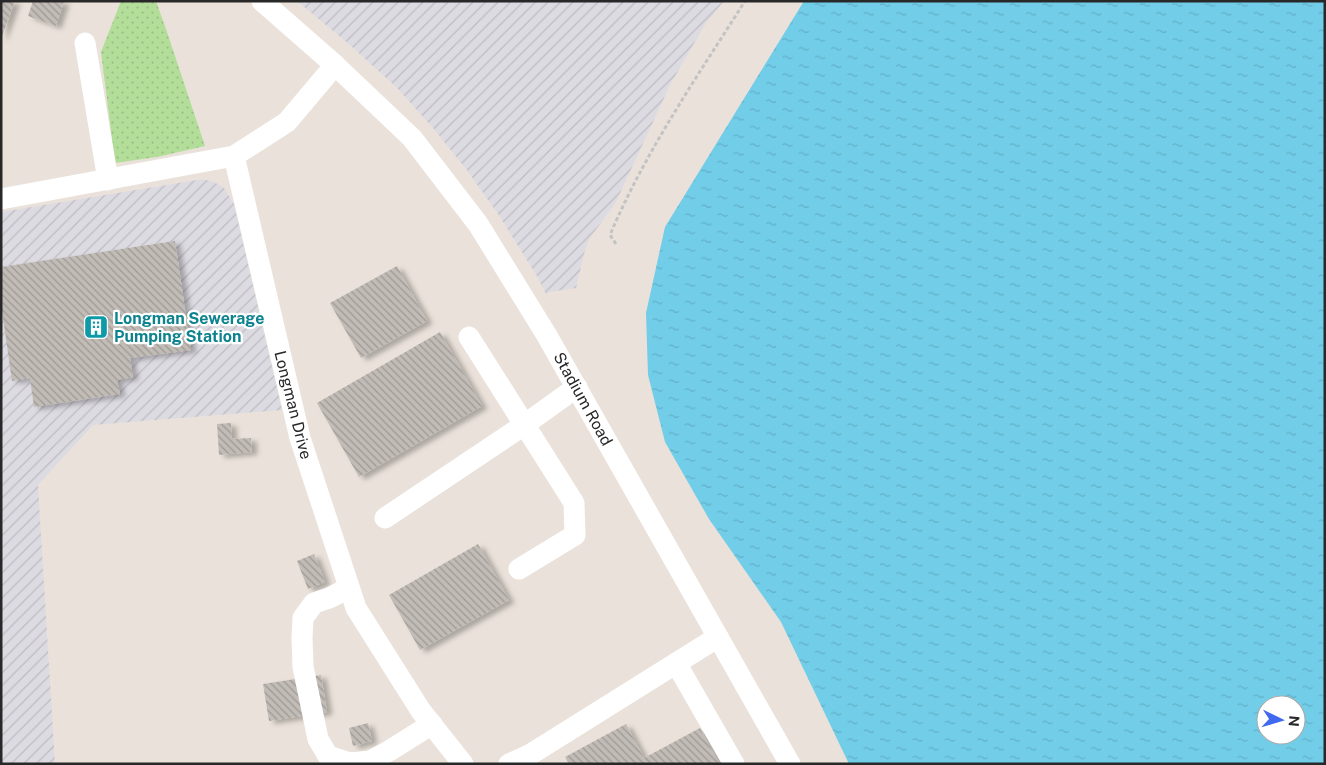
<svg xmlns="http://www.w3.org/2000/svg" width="1326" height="765" viewBox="0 0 1326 765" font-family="'Public Sans',sans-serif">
	<defs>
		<pattern id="industrial-furrows" width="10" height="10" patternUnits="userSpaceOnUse" patternTransform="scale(1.25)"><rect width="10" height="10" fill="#dddbe2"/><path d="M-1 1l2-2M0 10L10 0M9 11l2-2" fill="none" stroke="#bebcc2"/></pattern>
		<pattern id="green-dots" width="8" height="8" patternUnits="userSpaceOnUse" patternTransform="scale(1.25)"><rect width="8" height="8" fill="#b3de99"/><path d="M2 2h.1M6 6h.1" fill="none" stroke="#9abe84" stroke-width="1.8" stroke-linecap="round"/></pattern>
		<pattern id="water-ripples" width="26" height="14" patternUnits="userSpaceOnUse" patternTransform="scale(1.25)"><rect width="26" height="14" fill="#71cde8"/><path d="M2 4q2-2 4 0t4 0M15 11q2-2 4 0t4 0" fill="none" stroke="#62b0c7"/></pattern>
		<pattern id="building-back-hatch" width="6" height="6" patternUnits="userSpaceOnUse" patternTransform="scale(1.25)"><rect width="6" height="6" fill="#c2bcb7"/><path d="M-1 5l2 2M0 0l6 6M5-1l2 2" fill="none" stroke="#9e9995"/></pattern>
		<filter id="shadow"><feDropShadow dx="5.5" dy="3" stdDeviation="2.5" flood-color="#0004"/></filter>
	</defs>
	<rect width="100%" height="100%" fill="#eae2da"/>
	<!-- industrial -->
	<g fill="url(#industrial-furrows)">
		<path d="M 297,1 L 724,1 L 706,23 L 671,83 L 615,204 L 589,239 L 584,254 L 576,288 L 550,292 L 546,294 L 537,276 L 498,214 L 466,169 L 433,128 L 397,88 L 350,45 Z"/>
		<path d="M 203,179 L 214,182 L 224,188 L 234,204 L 282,410 L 93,425 L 38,485 L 55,764 L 1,764 L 1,212 Z"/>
	</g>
	<!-- green -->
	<path fill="url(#green-dots)" d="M 121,1 L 156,1 L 167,32 L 205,146 L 157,157 L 115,163 L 101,52 Z"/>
	<!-- water -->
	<path fill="url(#water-ripples)" fill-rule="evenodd" d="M 804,1 L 1325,1 L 1325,764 L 849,764 L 781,622 L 709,519 L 665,442 L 648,375 L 646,313 L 665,227 ZM 1266,705 L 1296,705 L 1296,735 L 1266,735 Z"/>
	<!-- building -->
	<g fill="url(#building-back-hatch)" filter="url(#shadow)">
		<path d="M 1,1 L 15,1 L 1,39 Z"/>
		<path d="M 33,1 L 64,1 L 56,26 L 28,16 Z"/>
		<path d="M 175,241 L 191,350 L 130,358 L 133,377 L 117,380 L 120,394 L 34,407 L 30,378 L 12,381 L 1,304 L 1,267 Z"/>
		<path d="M 397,266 L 427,321 L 361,358 L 330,303 Z"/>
		<path d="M 440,332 L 482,406 L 359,477 L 317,403 Z"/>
		<path d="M 231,423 L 232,439 L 251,438 L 252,452 L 219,455 L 217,424 Z"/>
		<path d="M 478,544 L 509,600 L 420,650 L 389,595 Z"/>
		<path d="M 314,554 L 325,582 L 308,589 L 297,561 Z"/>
		<path d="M 321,675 L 327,712 L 269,721 L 263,684 Z"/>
		<path d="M 368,723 L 372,741 L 353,746 L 349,728 Z"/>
		<path d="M 626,724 L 644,758 L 700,728 L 719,764 L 569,764 L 565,757 Z"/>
	</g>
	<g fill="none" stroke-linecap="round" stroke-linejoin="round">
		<!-- path -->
		<path stroke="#c3c3c3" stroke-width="3" stroke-dasharray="4 2.5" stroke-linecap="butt" d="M 616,244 L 610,235 C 645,152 697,77 745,1"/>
		<!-- minor -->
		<g stroke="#fff" stroke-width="21">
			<path d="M 262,1 L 335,65 L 412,138 L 478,224 L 546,334 L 790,764"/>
			<path d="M 85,43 L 108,180"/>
			<path d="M 234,156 L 300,438 L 356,608 L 421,711 L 463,764"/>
			<path d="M 1,199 L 234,156 L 287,122 L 335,65"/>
			<path d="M 469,337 L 574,503 L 575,535 L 519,569"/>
			<path d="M 385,518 L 524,425 L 577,387"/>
			<path d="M 349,588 L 329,598 L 314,603 L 303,618 L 302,638 L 303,667 L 318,739 L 328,756 L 350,763 L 370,761 L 389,751 L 432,724"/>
			<path d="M 676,663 L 734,764"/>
			<path d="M 509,764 L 531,754 L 718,637"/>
		</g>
	</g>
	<!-- icons -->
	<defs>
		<symbol id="building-square" viewBox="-11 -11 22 22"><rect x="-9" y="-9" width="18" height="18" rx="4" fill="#0f9aa8" stroke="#fff"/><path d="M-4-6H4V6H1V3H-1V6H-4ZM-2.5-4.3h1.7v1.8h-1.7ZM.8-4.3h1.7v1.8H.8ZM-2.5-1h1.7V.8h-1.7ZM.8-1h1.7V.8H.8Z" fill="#fff"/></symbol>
	</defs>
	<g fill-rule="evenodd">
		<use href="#building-square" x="82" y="313" width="28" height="28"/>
	</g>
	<g text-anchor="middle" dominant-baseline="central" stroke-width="4.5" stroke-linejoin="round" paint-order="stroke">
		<!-- culture labels -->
		<g font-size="16" font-weight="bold" fill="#0d838f" stroke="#fff" text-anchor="start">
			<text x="114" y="318">Longman Sewerage<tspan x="114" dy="18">Pumping Station</tspan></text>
		</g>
		<!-- street labels -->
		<g font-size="16" fill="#282828" stroke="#fff">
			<text transform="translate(583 399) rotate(61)">Stadium Road</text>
			<text transform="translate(293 405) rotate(76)">Longman Drive</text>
		</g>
	</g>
	<!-- border -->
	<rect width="1326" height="765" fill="none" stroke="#282828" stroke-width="5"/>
	<!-- north arrow -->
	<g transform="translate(1281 720) rotate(95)"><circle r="24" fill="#ffffff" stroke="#a9a9a9"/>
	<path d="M0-4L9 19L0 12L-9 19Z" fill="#4169f0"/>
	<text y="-8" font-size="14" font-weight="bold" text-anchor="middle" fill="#282828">N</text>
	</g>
</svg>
